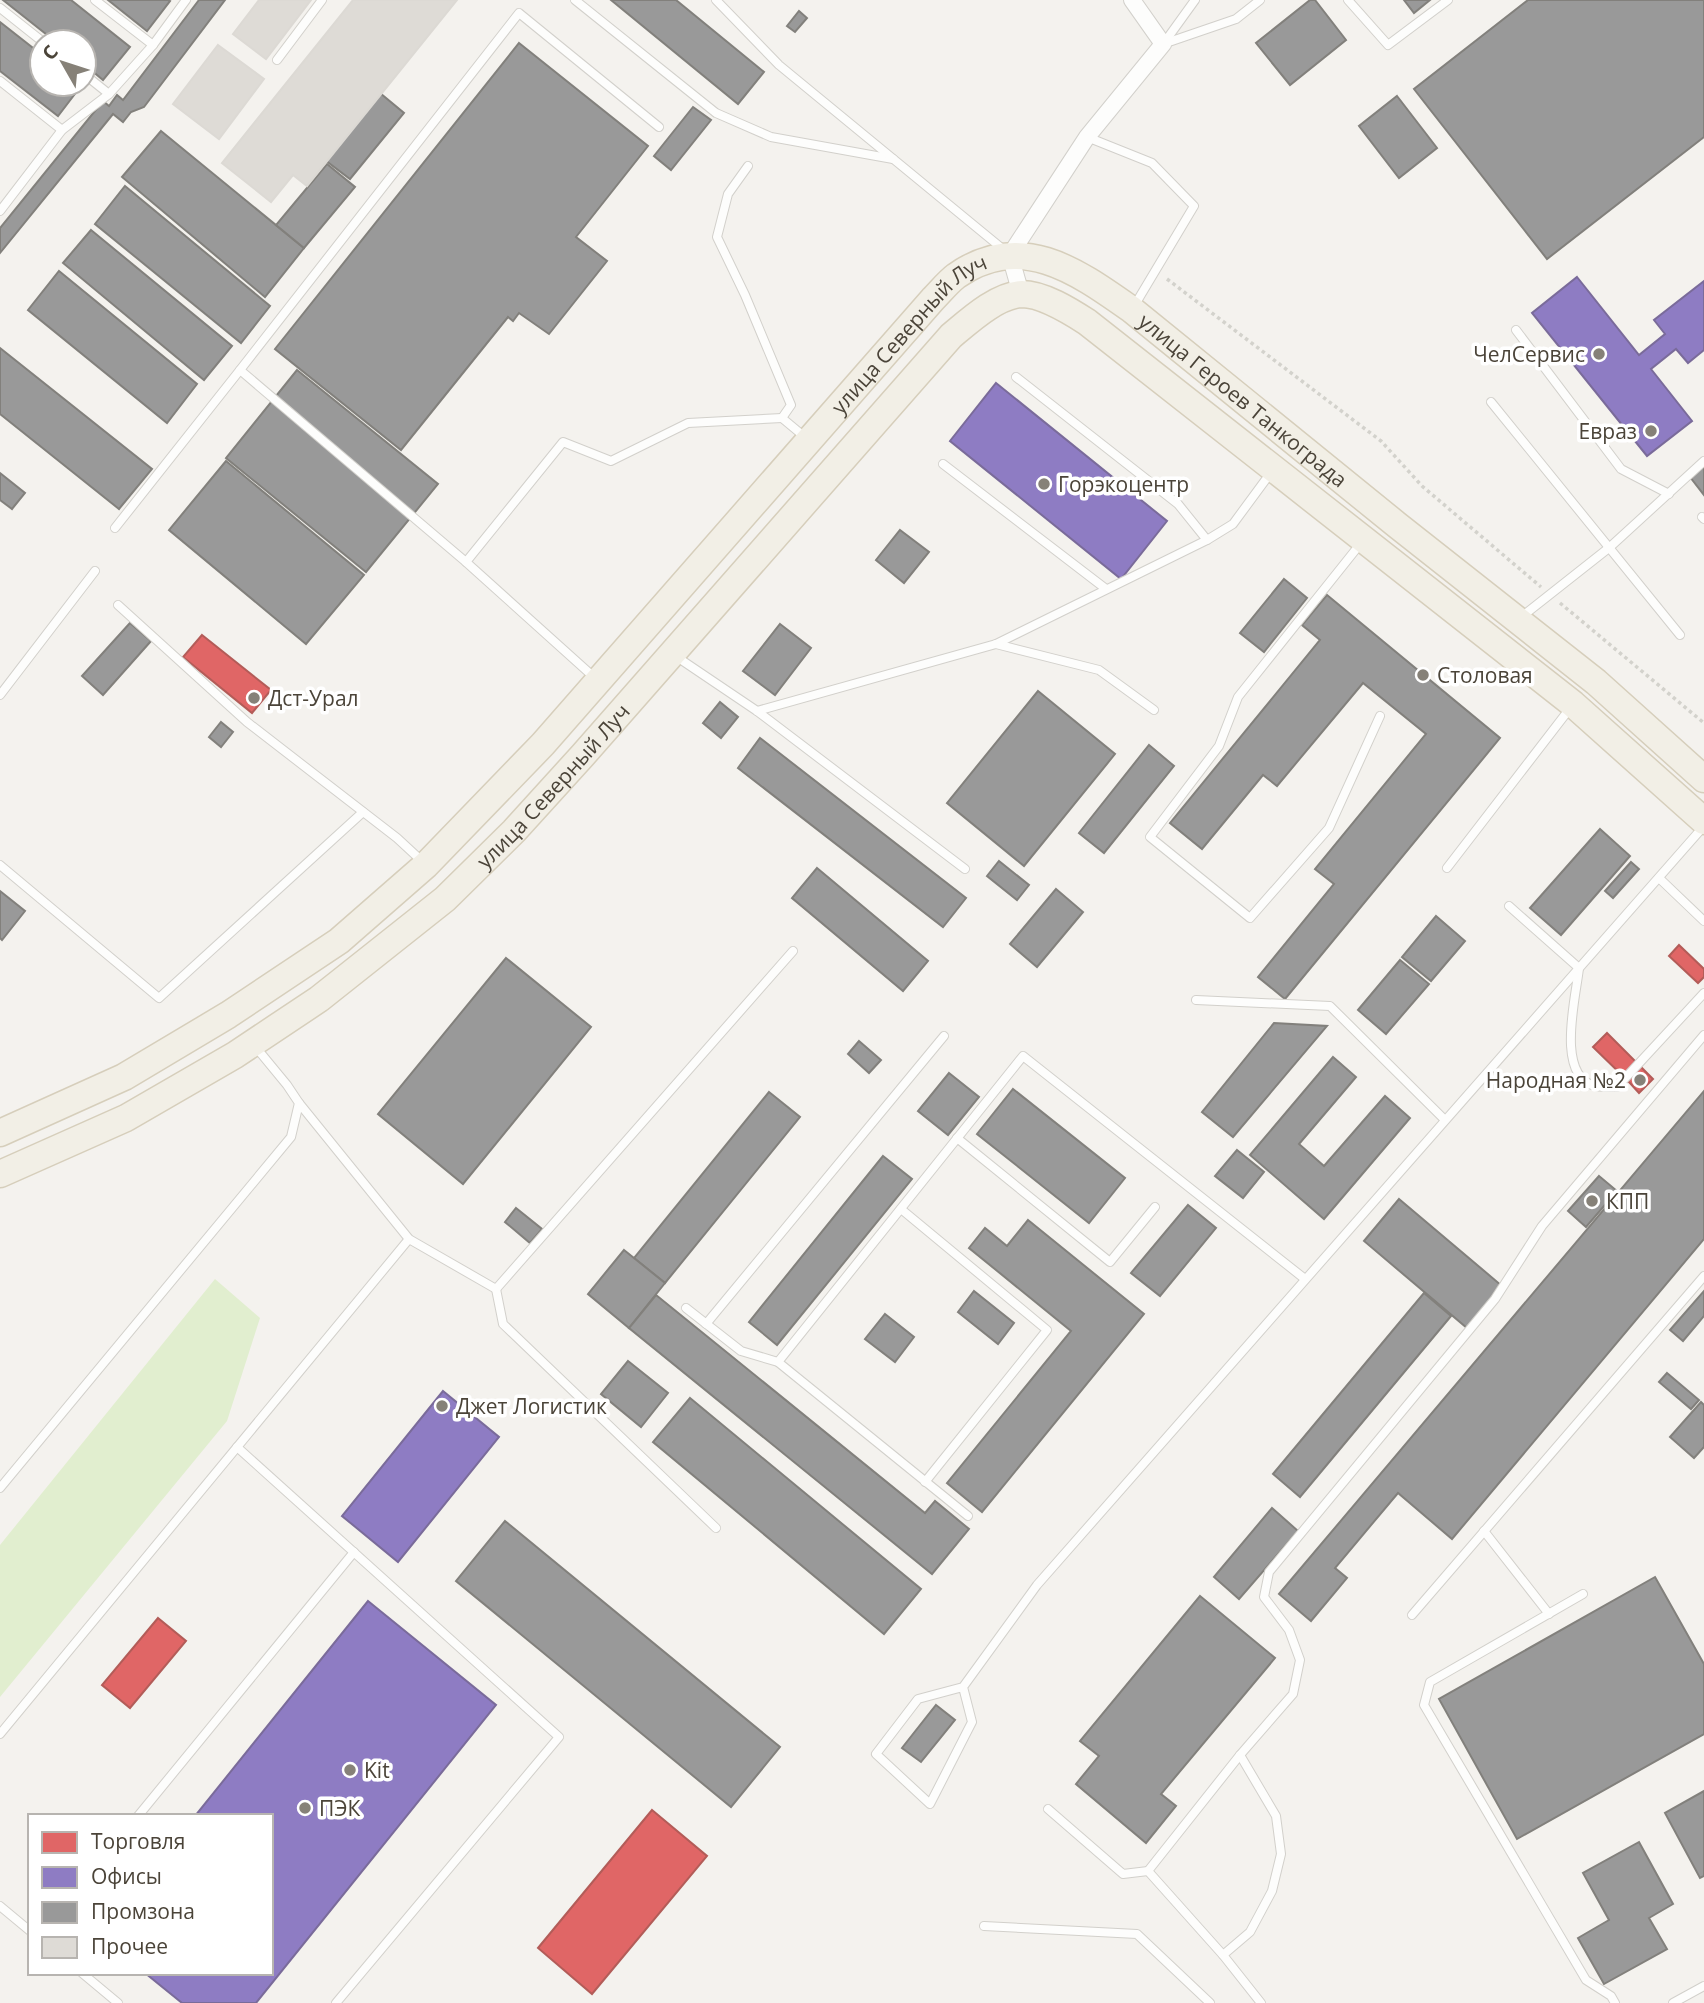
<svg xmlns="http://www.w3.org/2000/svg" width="1704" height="2003" viewBox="0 0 1704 2003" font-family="'Open Sans',sans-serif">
	<rect width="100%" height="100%" fill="#f4f2ee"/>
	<!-- green -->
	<path fill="#e1eecf" d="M 215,1279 L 260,1318 L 227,1421 L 0,1697 L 0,1545 Z"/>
	<!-- shops -->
	<g fill="#e06666" stroke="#b35c58" stroke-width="2">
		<path d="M 202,635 L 271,690 L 252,713 L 183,657 Z"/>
		<path d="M 1679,945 L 1704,969 L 1704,977 L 1698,983 L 1669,956 Z"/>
		<path d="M 1607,1033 L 1641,1067 L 1628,1081 L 1593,1047 Z"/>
		<path d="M 1641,1067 L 1653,1079 L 1639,1093 L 1628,1081 Z"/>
		<path d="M 158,1618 L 186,1641 L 130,1708 L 102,1685 Z"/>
		<path d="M 652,1810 L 707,1856 L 592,1994 L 538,1948 Z"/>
	</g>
	<!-- offices -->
	<g fill="#8e7cc3" stroke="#7a6b9a" stroke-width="2">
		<path d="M 1577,277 L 1639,355 L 1665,334 L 1654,320 L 1704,281 L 1704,350 L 1688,363 L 1676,349 L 1651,369 L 1692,421 L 1647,456 L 1532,313 Z"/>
		<path d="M 996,383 L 1167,521 L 1121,579 L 950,441 Z"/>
		<path d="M 443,1391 L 499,1437 L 398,1562 L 342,1516 Z"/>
		<path d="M 368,1601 L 496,1705 L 256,2003 L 182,2003 L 145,1973 L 271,1973 L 271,1816 L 195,1816 Z"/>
	</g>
	<!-- industry -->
	<g fill="#999" stroke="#82807c" stroke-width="2">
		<path d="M 3,0 L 71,0 L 130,47 L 103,80 L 84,64 L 84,42 L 56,42 Z"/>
		<path d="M 108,0 L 168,0 L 170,1 L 147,31 Z"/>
		<path d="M 199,0 L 225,0 L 144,107 L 131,112 L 123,122 L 113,114 L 0,253 L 0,228 L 103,101 L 109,106 L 117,95 L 123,100 Z"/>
		<path d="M 611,0 L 676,0 L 764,72 L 738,104 Z"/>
		<path d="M 1310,0 L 1315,0 L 1346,40 L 1290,85 L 1256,43 Z"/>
		<path d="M 1404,0 L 1430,0 L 1414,13 Z"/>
		<path d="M 1528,0 L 1704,0 L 1704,137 L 1547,259 L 1414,89 Z"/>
		<path d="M 799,11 L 807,18 L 795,32 L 787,26 Z"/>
		<path d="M 0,22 L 42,55 L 42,84 L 81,86 L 58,116 L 0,71 Z"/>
		<path d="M 519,43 L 648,146 L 576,237 L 607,261 L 549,334 L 519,313 L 513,321 L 508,317 L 401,450 L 275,349 Z"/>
		<path d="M 380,93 L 404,113 L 350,179 L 325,160 Z"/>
		<path d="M 1397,96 L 1437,148 L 1399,178 L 1359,126 Z"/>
		<path d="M 693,107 L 711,120 L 671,170 L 654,156 Z"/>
		<path d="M 161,131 L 304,248 L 265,297 L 122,177 Z"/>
		<path d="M 327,164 L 355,187 L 304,248 L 276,225 Z"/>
		<path d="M 125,186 L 270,306 L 241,343 L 95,224 Z"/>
		<path d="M 91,230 L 232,346 L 204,380 L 63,263 Z"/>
		<path d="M 59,271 L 197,384 L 167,423 L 28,310 Z"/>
		<path d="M 0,348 L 152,469 L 119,509 L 0,414 Z"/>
		<path d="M 297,370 L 438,484 L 366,572 L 226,458 Z"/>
		<path d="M 226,461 L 364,575 L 306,644 L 169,530 Z"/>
		<path d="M 1704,466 L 1704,495 L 1690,477 Z"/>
		<path d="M 0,473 L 25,493 L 12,509 L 0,500 Z"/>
		<path d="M 900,530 L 929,552 L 904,583 L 876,560 Z"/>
		<path d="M 1284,579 L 1307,598 L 1264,652 L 1240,633 Z"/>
		<path d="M 1327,595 L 1500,738 L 1285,999 L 1258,977 L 1334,884 L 1315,869 L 1426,734 L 1363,683 L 1277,786 L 1263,775 L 1202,849 L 1170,823 L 1320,640 L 1302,625 Z"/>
		<path d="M 130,623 L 151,641 L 103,695 L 82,676 Z"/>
		<path d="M 780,624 L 811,648 L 775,695 L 743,671 Z"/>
		<path d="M 1038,691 L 1115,754 L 1024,866 L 947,803 Z"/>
		<path d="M 720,702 L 738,717 L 721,738 L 703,723 Z"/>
		<path d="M 221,722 L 233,732 L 221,747 L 209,737 Z"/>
		<path d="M 760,738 L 966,898 L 943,927 L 738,768 Z"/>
		<path d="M 1149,745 L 1174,766 L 1104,853 L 1079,833 Z"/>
		<path d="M 1600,829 L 1630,856 L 1561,935 L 1530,908 Z"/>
		<path d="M 999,861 L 1029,885 L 1017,900 L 987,876 Z"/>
		<path d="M 1631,862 L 1639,869 L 1613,898 L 1605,891 Z"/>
		<path d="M 817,868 L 928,961 L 903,991 L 792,898 Z"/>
		<path d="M 1056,889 L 1083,912 L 1037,967 L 1010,944 Z"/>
		<path d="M 0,891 L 25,911 L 2,940 L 0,938 Z"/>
		<path d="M 1436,916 L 1465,941 L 1431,981 L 1402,957 Z"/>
		<path d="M 506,958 L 591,1027 L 463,1184 L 378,1114 Z"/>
		<path d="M 1400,960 L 1429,984 L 1386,1034 L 1358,1010 Z"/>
		<path d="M 1274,1023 L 1327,1026 L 1233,1137 L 1202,1112 Z"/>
		<path d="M 859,1041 L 881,1060 L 869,1073 L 848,1054 Z"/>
		<path d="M 1333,1057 L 1356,1077 L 1299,1144 L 1324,1166 L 1385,1096 L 1410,1118 L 1324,1219 L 1250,1155 Z"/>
		<path d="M 949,1073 L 979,1097 L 948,1135 L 918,1111 Z"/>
		<path d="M 1013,1089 L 1125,1178 L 1089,1223 L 977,1134 Z"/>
		<path d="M 1704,1091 L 1704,1239 L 1452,1539 L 1398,1493 L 1335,1568 L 1347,1578 L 1311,1621 L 1279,1594 Z"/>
		<path d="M 769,1092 L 800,1117 L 665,1283 L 634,1258 Z"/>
		<path d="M 1237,1150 L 1264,1172 L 1243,1198 L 1215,1176 Z"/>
		<path d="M 883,1156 L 912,1179 L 777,1345 L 749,1322 Z"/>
		<path d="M 1599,1176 L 1617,1191 L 1586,1227 L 1568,1211 Z"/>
		<path d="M 1399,1199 L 1502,1286 L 1467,1328 L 1364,1241 Z"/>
		<path d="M 1188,1205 L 1216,1228 L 1160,1296 L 1131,1273 Z"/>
		<path d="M 516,1208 L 542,1229 L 530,1243 L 505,1222 Z"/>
		<path d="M 1028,1220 L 1144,1314 L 982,1512 L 947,1483 L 1071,1331 L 969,1248 L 985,1228 L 1007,1246 Z"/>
		<path d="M 624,1250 L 665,1283 L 629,1328 L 588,1294 Z"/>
		<path d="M 974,1291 L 1014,1323 L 998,1344 L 958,1312 Z"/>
		<path d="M 1704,1291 L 1704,1316 L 1683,1341 L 1670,1330 Z"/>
		<path d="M 1424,1293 L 1451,1316 L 1300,1497 L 1273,1474 Z"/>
		<path d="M 656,1295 L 925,1513 L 935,1501 L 969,1529 L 932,1574 L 629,1328 Z"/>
		<path d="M 885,1314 L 914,1337 L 895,1362 L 865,1339 Z"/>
		<path d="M 628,1361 L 668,1393 L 641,1427 L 601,1394 Z"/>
		<path d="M 1667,1373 L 1699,1400 L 1691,1409 L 1659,1382 Z"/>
		<path d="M 690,1398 L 921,1589 L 884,1634 L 653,1442 Z"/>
		<path d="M 1701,1402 L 1704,1405 L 1704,1447 L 1694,1458 L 1670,1437 Z"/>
		<path d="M 1272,1508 L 1298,1531 L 1239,1599 L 1214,1577 Z"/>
		<path d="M 505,1521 L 780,1747 L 731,1807 L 456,1581 Z"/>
		<path d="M 1655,1577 L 1704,1664 L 1704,1734 L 1517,1839 L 1439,1699 Z"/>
		<path d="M 1200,1596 L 1275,1658 L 1161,1794 L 1176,1806 L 1146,1843 L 1076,1784 L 1099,1756 L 1080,1741 Z"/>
		<path d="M 936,1705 L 955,1720 L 921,1762 L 902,1748 Z"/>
		<path d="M 1704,1791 L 1704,1876 L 1700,1878 L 1665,1813 Z"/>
		<path d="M 1639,1842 L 1673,1904 L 1649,1918 L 1667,1949 L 1604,1984 L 1578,1938 L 1609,1920 L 1583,1873 Z"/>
	</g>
	<!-- building -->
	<g fill="#dedbd6" stroke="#dcd9d4" stroke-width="2">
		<path d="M 259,0 L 311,0 L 266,59 L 233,34 Z"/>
		<path d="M 353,0 L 457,0 L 307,186 L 293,175 L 271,202 L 222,163 Z"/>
		<path d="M 218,45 L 264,79 L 219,139 L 173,104 Z"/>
	</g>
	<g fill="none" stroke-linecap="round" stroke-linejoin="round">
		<defs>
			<g id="lane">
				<path d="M 95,0 L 153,45"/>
				<path d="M 575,0 L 716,113 L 771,137 L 893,159"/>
				<path d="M 716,0 L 779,65 L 1004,250"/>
				<path d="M 1348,0 L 1388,45 L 1448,0"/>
				<path d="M 0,8 L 43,42"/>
				<path d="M 1164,43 L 1195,0"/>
				<path d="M 1163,44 L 1236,19 L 1260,0"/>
				<path d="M 277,60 L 322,0"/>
				<path d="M 84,74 L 109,94"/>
				<path d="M 0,81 L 62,130"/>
				<path d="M 1087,137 L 1152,163 L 1194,206 L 1133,308"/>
				<path d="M 748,166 L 728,194 L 717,237 L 745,295 L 791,405 L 782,418 L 806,438"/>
				<path d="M 0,211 L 62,130 L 109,94 L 153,45 L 186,0"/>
				<path d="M 1516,330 L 1621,469 L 1669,494"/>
				<path d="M 1016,377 L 1178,504 L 1207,540"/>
				<path d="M 1491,402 L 1680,635"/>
				<path d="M 943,464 L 1106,589"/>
				<path d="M 1702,517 L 1704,519"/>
				<path d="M 115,528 L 240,370"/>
				<path d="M 1361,543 L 1238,697 L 1219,746 L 1150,837 L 1250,918 L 1329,828 L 1380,716"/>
				<path d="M 466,562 L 563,442 L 611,461 L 688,423 L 782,418"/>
				<path d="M 118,605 L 247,722 L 397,838 L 424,863"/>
				<path d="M 1520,618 L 1610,547 L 1704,461"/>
				<path d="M 996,644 L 1099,670 L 1154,710"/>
				<path d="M 674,655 L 757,711 L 965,869"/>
				<path d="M 596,679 L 466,562 L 240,370 L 519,13 L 659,127"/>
				<path d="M 0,695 L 95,571"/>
				<path d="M 757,711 L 996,644 L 1207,540 L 1233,524 L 1272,471"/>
				<path d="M 0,865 L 159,998 L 363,812"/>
				<path d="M 1447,868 L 1571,707"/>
				<path d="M 1659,878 L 1704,921"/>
				<path d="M 1509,906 L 1579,968 C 1576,997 1555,1076 1595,1086 C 1602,1087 1610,1087 1617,1087 L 1704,993"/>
				<path d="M 1196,1000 L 1330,1006 L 1445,1120"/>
				<path d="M 299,1103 L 409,1239 L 496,1289 L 793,951"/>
				<path d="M 957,1138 L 1110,1262 L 1155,1207"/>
				<path d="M 901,1209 L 1047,1330 L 925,1482"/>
				<path d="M 496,1289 L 503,1324 L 716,1528"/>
				<path d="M 686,1308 L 741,1351 L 778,1362 L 968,1516"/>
				<path d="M 706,1324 L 944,1036"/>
				<path d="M 778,1362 L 1023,1056 L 1305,1279"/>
				<path d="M 237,1447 L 559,1737 L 336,2003"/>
				<path d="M 0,1488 L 291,1137 L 299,1103 L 287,1085 L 254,1045"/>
				<path d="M 1484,1531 L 1549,1614"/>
				<path d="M 1583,1594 L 1430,1682 L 1424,1705 L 1586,1980 L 1611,1996 L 1615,2003"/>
				<path d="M 1412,1615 L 1704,1276"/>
				<path d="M 963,1687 L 972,1722 L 930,1804 L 876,1754 L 918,1699 L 963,1687 L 1037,1585 L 1704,826"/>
				<path d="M 0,1734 L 409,1239"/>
				<path d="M 1048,1809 L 1123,1874 L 1148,1871"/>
				<path d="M 138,1816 L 354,1552"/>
				<path d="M 0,1906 L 30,1931"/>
				<path d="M 984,1926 L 1137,1934 L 1210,2003"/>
				<path d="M 1223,1955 L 1250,1932 L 1272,1891 L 1281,1854 L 1276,1816 L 1240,1755"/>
				<path d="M 82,1973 L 118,2003"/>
				<path d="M 1261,2003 L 1223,1955 L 1148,1871 L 1240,1755 L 1293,1694 L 1300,1660 L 1289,1630 L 1264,1597 L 1269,1572 L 1495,1299 L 1542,1226 L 1704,1035"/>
				<path d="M 1673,2003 L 1704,1986"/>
			</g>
			<path id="street" d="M 1021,294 L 1010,255 L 1087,137 L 1163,44 L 1132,0"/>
			<g id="primary">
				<path id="s1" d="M 0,1133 L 124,1077 L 228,1015 L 339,941 L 426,865 L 543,744 L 933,299 C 940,292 948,282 956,276 C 1021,230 1078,272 1132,310 L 1397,525 L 1596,682 L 1704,779"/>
				<path id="s2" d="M 0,1174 L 126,1118 L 235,1055 L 319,999 L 445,899 L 514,831 L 583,755 L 951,336 C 969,321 997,295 1022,294 C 1043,294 1070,311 1087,322 L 1573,704 L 1704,821"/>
			</g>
		</defs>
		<!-- lane casing -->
		<use href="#lane" stroke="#d2d0cb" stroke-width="10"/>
		<!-- street casing -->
		<use href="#street" stroke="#d2d0cb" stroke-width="18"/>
		<!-- primary casing -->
		<use href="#primary" stroke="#d6cebb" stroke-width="29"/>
		<!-- path -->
		<g stroke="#d3d2cc" stroke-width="3.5" stroke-dasharray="3.5 3.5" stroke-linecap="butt">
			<path d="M 1167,279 L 1381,441 L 1422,486 L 1541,587"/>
			<path d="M 1560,603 L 1704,723"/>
		</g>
		<!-- lane -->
		<use href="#lane" stroke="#fdfdfc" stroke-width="8"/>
		<!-- street -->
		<use href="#street" stroke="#fdfdfc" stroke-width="16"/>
		<!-- primary -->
		<use href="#primary" stroke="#f2efe6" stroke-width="26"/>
	</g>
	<!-- markers -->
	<g fill="#868178" stroke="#fff" stroke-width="2.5">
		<circle cx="1599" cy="354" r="7"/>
		<circle cx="1651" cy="431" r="7"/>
		<circle cx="1044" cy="484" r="7"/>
		<circle cx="1423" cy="675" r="7"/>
		<circle cx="254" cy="698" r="7"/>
		<circle cx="1640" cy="1080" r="7"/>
		<circle cx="1592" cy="1201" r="7"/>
		<circle cx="442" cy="1406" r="7"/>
		<circle cx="350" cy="1770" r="7"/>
		<circle cx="305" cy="1808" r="7"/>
	</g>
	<g text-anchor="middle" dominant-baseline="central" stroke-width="7" stroke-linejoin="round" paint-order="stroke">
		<!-- street labels -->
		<g font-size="21" fill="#4b4439" stroke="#fff">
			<text stroke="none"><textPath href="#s1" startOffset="1225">улица Северный Луч</textPath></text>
			<text stroke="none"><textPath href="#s1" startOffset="1636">улица Героев Танкограда</textPath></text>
			<text stroke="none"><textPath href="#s2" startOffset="682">улица Северный Луч</textPath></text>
		</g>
		<!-- poi labels -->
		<g font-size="21" fill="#4b4439" stroke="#fff" text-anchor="start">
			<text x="1585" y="354" text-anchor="end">ЧелСервис</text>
			<text x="1637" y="431" text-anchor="end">Евраз</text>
			<text x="1058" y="484">Горэкоцентр</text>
			<text x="1437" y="675">Столовая</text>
			<text x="268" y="698">Дст-Урал</text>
			<text x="1626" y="1080" text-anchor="end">Народная №2</text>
			<text x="1606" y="1201">КПП</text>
			<text x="456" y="1406">Джет Логистик</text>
			<text x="364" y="1770">Kit</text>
			<text x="319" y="1808">ПЭК</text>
		</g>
	</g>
	<!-- legend -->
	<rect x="28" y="1814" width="245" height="161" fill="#ffffff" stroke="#b7b4b0" stroke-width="2"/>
	<rect x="42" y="1832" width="35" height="21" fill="#e06666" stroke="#b7b4b0" stroke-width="2"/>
	<text x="91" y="1849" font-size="21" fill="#4b4439">Торговля</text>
	<rect x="42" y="1867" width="35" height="21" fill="#8e7cc3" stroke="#b7b4b0" stroke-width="2"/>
	<text x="91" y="1884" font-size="21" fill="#4b4439">Офисы</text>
	<rect x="42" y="1902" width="35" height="21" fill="#999999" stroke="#b7b4b0" stroke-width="2"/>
	<text x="91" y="1919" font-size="21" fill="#4b4439">Промзона</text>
	<rect x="42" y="1937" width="35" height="21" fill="#dedbd6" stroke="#b7b4b0" stroke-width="2"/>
	<text x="91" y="1954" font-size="21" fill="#4b4439">Прочее</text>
	<!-- north arrow -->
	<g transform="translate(63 63) rotate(309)"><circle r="33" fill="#ffffff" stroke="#b7b4b0" stroke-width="2"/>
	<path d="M0-5L12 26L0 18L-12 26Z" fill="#868178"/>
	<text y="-10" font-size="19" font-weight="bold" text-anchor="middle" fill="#4b4439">С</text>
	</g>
</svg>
